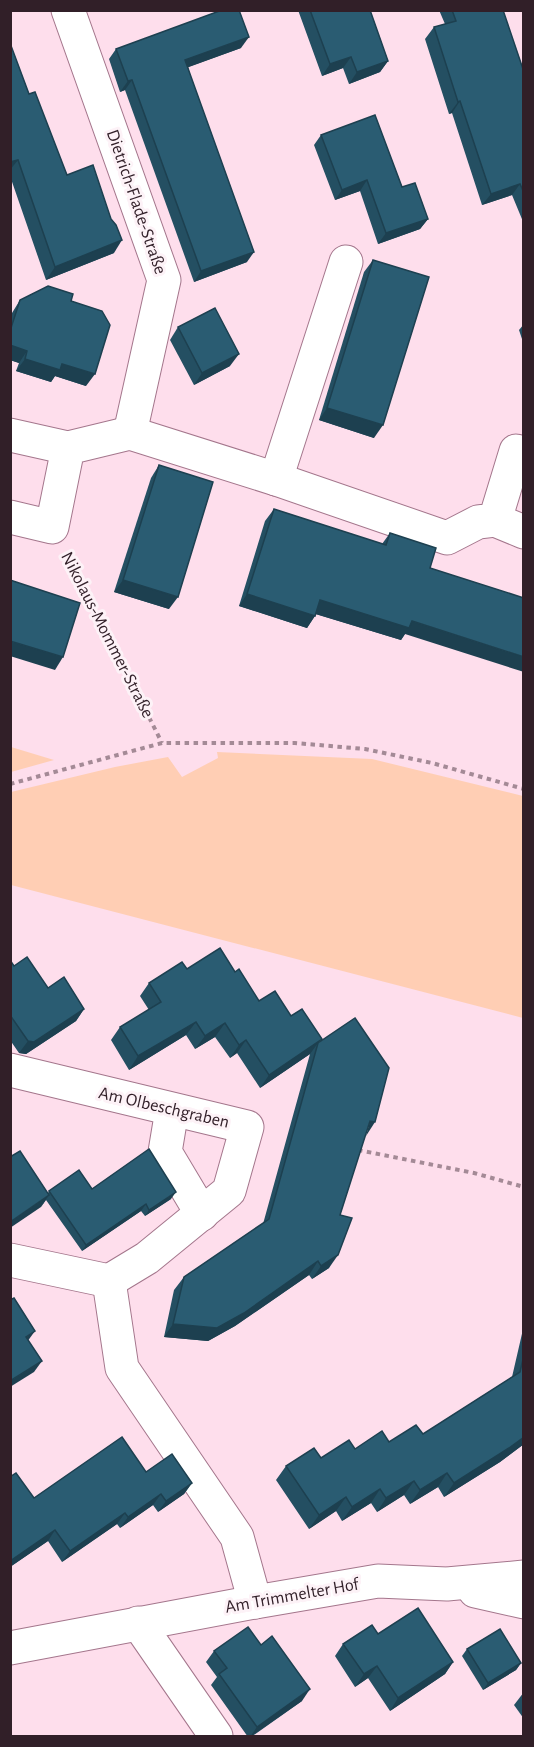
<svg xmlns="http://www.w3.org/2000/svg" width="534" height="1747" viewBox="0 0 534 1747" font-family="'Alegreya Sans',sans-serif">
	<rect width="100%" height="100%" fill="#fedeec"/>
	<!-- green -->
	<g fill="#ffceb4">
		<path d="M 11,747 L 54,760 L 11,772 Z"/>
		<path d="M 217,752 L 372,759 L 523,796 L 523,1018 L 11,885 L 11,792 L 115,767 L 168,757 L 182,777 L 218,758 Z"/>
	</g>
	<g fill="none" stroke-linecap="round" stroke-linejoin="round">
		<defs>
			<g id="minor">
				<path d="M 68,10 L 164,280 L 130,433"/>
				<path d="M 10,435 L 68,448"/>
				<path d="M 276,479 L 346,262"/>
				<path d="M 10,517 L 52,527 L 68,448 L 130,433 L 276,479 L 447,538 L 478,522 L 495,520 L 516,451 L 524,453"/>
				<path d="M 495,520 L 524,532"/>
				<path d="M 10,1070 L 247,1127 L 229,1191 L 147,1258 L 109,1281 L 122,1368 L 237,1537 L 255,1602"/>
				<path d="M 172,1110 L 165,1152 L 202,1214"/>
				<path d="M 10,1260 L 109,1281"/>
				<path d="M 475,1591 L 524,1602"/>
				<path d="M 138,1623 L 216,1736"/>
				<path d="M 10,1648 L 255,1602 L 378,1581 L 447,1584 L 524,1577"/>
			</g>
		</defs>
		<!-- minor casing -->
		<use href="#minor" stroke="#a4768c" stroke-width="35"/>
		<!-- path -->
		<g stroke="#a48a96" stroke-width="4" stroke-dasharray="4.5 4.5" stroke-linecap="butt">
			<path d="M 68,557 L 162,743"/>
			<path d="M 10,784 L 162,743 L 295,743 L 365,749 L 432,763 L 524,789"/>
			<path d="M 358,1150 L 474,1173 L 524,1187"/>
		</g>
		<!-- minor -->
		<use href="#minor" stroke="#fff" stroke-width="33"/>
	</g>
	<!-- wall -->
	<g fill="#244f62">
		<path d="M 298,10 L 370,10 L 388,61 L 380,72 L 349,84 L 343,68 L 322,76 Z"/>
		<path d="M 439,10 L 503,10 L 524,72 L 524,224 L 512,195 L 482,205 L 452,113 L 449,114 L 425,39 L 434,27 L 445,24 Z"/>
		<path d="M 10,43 L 29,94 L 67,175 L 114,253 L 46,280 L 10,176 Z"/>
		<path d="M 241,48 L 188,67 L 247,262 L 194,282 L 125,90 L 120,92 L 109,59 L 116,49 Z"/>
		<path d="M 321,135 L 402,187 L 428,219 L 420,229 L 378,244 L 360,191 L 335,200 L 314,145 Z"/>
		<path d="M 373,260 L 374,438 L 319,420 L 364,272 Z"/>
		<path d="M 20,300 L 71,301 L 86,386 L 55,376 L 51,382 L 16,371 L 19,363 L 10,360 L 10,316 L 12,313 Z"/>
		<path d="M 524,324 L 524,345 L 519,330 Z"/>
		<path d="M 178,327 L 230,366 L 194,385 L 170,340 Z"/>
		<path d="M 159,465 L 169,609 L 114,592 L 151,478 Z"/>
		<path d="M 274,509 L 382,544 L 390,533 L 405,634 L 401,640 L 316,614 L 307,628 L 239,606 L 265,521 Z"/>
		<path d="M 10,960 L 14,966 L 48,988 L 84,1009 L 76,1021 L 26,1054 L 19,1053 L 10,1040 Z"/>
		<path d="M 187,969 L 235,972 L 259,1001 L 291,1016 L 302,1009 L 365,1136 L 340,1215 L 329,1268 L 312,1279 L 309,1275 L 235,1326 L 208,1341 L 164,1337 L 174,1290 L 184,1277 L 263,1224 L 310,1054 L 260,1088 L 237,1053 L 230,1058 L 215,1037 L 195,1049 L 186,1035 L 129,1070 L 111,1040 L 120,1027 L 149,1010 L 140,996 L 149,983 Z"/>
		<path d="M 92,1189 L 171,1199 L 145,1216 L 141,1211 L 82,1251 L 46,1200 L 41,1207 L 49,1191 Z"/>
		<path d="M 524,1325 L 524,1444 L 500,1462 L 444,1497 L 438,1487 L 410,1504 L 404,1495 L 377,1512 L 371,1503 L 342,1521 L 336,1511 L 309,1529 L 276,1480 L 286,1466 L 321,1458 L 355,1449 L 423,1434 L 512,1377 Z"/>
		<path d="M 146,1472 L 192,1483 L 184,1494 L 158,1512 L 153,1505 L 120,1528 L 117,1524 L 62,1562 L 48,1541 L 10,1567 L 10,1477 L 34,1498 Z"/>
		<path d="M 378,1634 L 453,1662 L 445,1674 L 390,1711 L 368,1678 L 355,1687 L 335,1656 L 343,1644 Z"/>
		<path d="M 467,1649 L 521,1663 L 516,1670 L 483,1690 L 462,1656 Z"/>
		<path d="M 214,1651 L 302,1701 L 251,1737 L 248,1737 L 211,1685 L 217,1677 L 206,1662 Z"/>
		<path d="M 524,1692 L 524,1719 L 514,1705 Z"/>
	</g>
	<!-- shaded-wall -->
	<g fill="#1d4050">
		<path d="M 249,37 L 241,48 L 178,71 L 185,60 Z"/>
		<path d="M 351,57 L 343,68 L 322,76 L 330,64 Z"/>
		<path d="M 388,61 L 380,72 L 349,84 L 357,72 Z"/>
		<path d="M 132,80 L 125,90 L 120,92 L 128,81 Z"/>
		<path d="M 460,101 L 452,113 L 449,114 L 458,102 Z"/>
		<path d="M 18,160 L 10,170 L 10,162 Z"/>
		<path d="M 367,180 L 360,191 L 335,200 L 342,190 Z"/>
		<path d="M 520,184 L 512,195 L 482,205 L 491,194 Z"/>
		<path d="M 428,219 L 420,229 L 378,244 L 386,233 Z"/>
		<path d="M 122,240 L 114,253 L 46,280 L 55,267 Z"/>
		<path d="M 254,252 L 247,262 L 194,282 L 201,271 Z"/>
		<path d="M 10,345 L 27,351 L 19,363 L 10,360 Z"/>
		<path d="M 239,354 L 230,366 L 194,385 L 202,373 Z"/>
		<path d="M 25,359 L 62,364 L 95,374 L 86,386 L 55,376 L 51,382 L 16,371 Z"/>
		<path d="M 327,408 L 383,425 L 374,438 L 319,420 Z"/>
		<path d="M 123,580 L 178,597 L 169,609 L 114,592 Z"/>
		<path d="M 247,594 L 315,616 L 307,628 L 239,606 Z"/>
		<path d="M 320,600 L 412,621 L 524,657 L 524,672 L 405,634 L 401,640 L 312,613 Z"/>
		<path d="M 10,641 L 63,657 L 55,670 L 10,656 Z"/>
		<path d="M 84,1009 L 76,1021 L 26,1054 L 19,1053 L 28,1041 Z"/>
		<path d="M 196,1022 L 186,1035 L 129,1070 L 138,1056 Z"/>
		<path d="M 225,1023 L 215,1037 L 195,1049 L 205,1036 Z"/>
		<path d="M 322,1039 L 318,1043 L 310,1054 L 260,1088 L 269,1075 Z"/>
		<path d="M 246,1040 L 237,1053 L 230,1058 L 239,1045 Z"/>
		<path d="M 370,1121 L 375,1122 L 366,1136 Z"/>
		<path d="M 176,1192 L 171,1199 L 145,1216 L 149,1210 Z"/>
		<path d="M 49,1195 L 41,1207 L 10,1228 L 10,1222 Z"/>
		<path d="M 146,1204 L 141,1211 L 82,1251 L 86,1245 Z"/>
		<path d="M 338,1255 L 329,1268 L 312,1279 L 321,1266 Z"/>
		<path d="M 318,1261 L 309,1275 L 235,1326 L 208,1341 L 164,1337 L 173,1324 Z"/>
		<path d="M 35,1331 L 27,1342 L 26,1337 Z"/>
		<path d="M 42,1361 L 34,1372 L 10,1387 L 10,1381 Z"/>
		<path d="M 524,1437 L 524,1444 L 500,1462 L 444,1497 L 454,1483 Z"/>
		<path d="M 447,1473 L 438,1487 L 410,1504 L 420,1490 Z"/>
		<path d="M 414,1481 L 404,1495 L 377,1512 L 386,1498 Z"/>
		<path d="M 192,1483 L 184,1494 L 158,1512 L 166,1501 Z"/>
		<path d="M 380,1489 L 371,1503 L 342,1521 L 352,1507 Z"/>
		<path d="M 161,1494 L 153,1505 L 120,1528 L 128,1517 Z"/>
		<path d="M 346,1497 L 336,1511 L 309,1529 L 319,1515 Z"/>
		<path d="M 125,1513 L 117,1524 L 62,1562 L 70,1551 Z"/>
		<path d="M 55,1530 L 48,1541 L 10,1567 L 10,1561 Z"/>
		<path d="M 453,1662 L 445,1674 L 390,1711 L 398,1698 Z"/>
		<path d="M 521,1663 L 516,1670 L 483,1690 L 488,1683 Z"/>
		<path d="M 377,1666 L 368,1678 L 355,1687 L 364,1674 Z"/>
		<path d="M 310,1689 L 302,1701 L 250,1737 L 257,1727 Z"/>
	</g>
	<!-- building -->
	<g fill="#2a5c72" stroke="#1d4050" stroke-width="1.5">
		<path d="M 222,10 L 239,10 L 249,37 L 185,60 L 254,252 L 201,271 L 132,80 L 128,81 L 116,49 Z"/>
		<path d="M 310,10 L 370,10 L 388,61 L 357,72 L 351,57 L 330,64 Z"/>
		<path d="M 452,10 L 503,10 L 524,72 L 524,193 L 520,184 L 491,194 L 460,101 L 458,102 L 434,27 L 456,21 Z"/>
		<path d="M 10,43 L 29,94 L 35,92 L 67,175 L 93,165 L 111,219 L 116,225 L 122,240 L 55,267 L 18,160 L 10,162 Z"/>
		<path d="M 375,115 L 402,187 L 415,183 L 428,219 L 386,233 L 367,180 L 342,190 L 321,135 Z"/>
		<path d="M 373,260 L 429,277 L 383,425 L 327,408 Z"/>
		<path d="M 48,286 L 73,294 L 71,301 L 102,311 L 110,325 L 95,374 L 62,364 L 60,370 L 25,359 L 27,351 L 10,345 L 10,331 L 20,300 Z"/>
		<path d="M 215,308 L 239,354 L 202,373 L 178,327 Z"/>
		<path d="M 159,465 L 213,482 L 178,597 L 123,580 Z"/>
		<path d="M 274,509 L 386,545 L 390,533 L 436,548 L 430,568 L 524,598 L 524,657 L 412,621 L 409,628 L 320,600 L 315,616 L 247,594 Z"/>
		<path d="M 10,580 L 80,603 L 63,657 L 10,641 Z"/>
		<path d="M 220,948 L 235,972 L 239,969 L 259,1001 L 275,991 L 291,1016 L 302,1009 L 322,1039 L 269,1075 L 246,1040 L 239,1045 L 225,1023 L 205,1036 L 196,1022 L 138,1056 L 120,1027 L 161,1002 L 149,983 L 182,962 L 187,969 Z"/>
		<path d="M 27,957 L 48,988 L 64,977 L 84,1009 L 34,1042 L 28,1041 L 10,1015 L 10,960 L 14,966 Z"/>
		<path d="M 355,1018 L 389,1068 L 375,1122 L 370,1121 L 340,1215 L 352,1218 L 338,1255 L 321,1266 L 318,1261 L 244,1313 L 217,1328 L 173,1324 L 184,1277 L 269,1219 L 318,1043 Z"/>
		<path d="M 149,1149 L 176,1192 L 149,1210 L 146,1204 L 86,1245 L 49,1191 L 79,1170 L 92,1189 Z"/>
		<path d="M 20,1151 L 49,1195 L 10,1222 L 10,1157 Z"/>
		<path d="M 14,1298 L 35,1331 L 26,1337 L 42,1361 L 10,1381 L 10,1300 Z"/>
		<path d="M 524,1355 L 524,1437 L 509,1448 L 454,1483 L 447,1473 L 420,1490 L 414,1481 L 386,1498 L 380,1489 L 352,1507 L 346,1497 L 319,1515 L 286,1466 L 314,1448 L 321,1458 L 349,1440 L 355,1449 L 382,1431 L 389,1442 L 416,1425 L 423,1434 L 520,1372 Z"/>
		<path d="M 122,1437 L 146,1472 L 172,1454 L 192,1483 L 166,1501 L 161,1494 L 128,1517 L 125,1513 L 70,1551 L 55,1530 L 10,1561 L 10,1477 L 16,1473 L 34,1498 Z"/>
		<path d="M 418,1608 L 453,1662 L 398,1698 L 377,1666 L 364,1674 L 343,1644 L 372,1625 L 378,1634 Z"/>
		<path d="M 248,1627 L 261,1645 L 272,1636 L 310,1689 L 257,1727 L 219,1674 L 227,1668 L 214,1651 Z"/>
		<path d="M 500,1629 L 521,1663 L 488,1683 L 467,1649 Z"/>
	</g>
	<g text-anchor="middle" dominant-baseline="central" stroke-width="6" stroke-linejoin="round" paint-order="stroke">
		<!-- street labels -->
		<g font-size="18" fill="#311f28" stroke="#fdf2f7">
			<text transform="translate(136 202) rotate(71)">Dietrich-Flade-Straße</text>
			<text transform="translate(107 635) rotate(63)">Nikolaus-Mommer-Straße</text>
			<text transform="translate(164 1108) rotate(13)">Am Olbeschgraben</text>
			<text transform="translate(292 1596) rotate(-10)">Am Trimmelter Hof</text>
		</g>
	</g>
	<!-- border -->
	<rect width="534" height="1747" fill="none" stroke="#311f28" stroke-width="24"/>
</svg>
